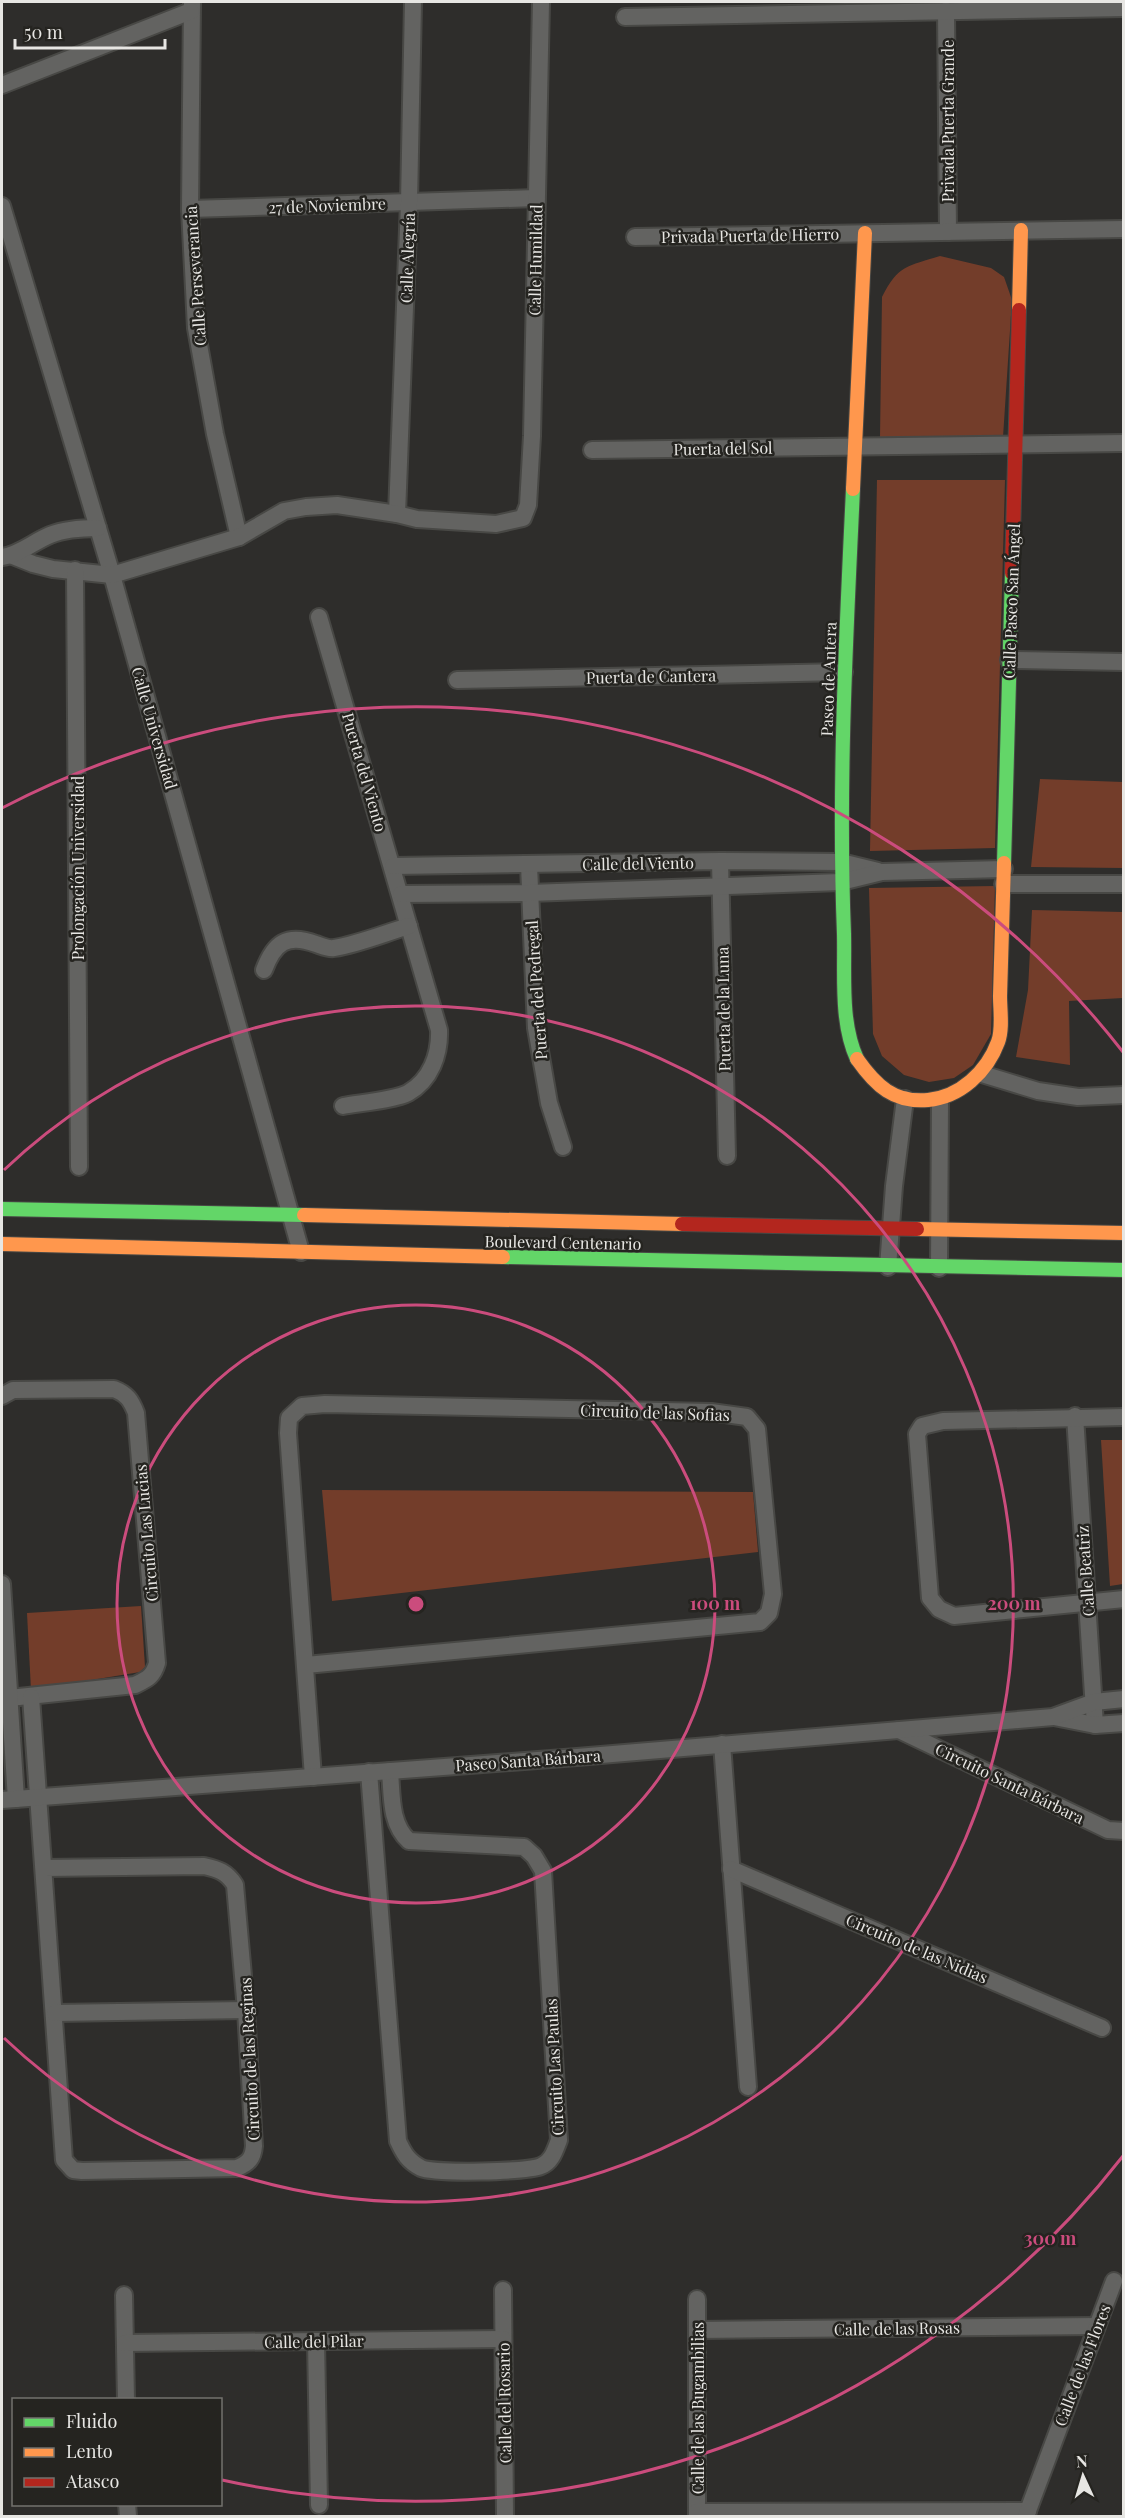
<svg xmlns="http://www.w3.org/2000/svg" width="1125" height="2518" viewBox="0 0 1125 2518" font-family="'Playfair Display',serif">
	<rect width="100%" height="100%" fill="#2e2d2b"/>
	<!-- park -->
	<g fill="#733d2a">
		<path d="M 940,256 L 991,268 L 1004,277 L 1012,300 L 1003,437 L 880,437 L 882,297 C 898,265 908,266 940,256 Z"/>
		<path d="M 877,480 L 1005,480 L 995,848 L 870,851 Z"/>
		<path d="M 1040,779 L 1123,782 L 1123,868 L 1031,867 Z"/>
		<path d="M 995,886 L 991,1034 L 973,1065 L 954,1078 L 929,1082 L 904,1075 L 882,1056 L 873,1034 L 869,888 Z"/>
		<path d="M 1032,910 L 1123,912 L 1123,998 L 1069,1001 L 1070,1065 L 1016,1057 L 1028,990 Z"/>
		<path d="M 1101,1440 L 1123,1440 L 1123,1584 L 1110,1586 Z"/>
		<path d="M 322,1490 L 753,1492 L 758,1552 L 332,1601 Z"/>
		<path d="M 141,1606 L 145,1667 L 140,1672 L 31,1690 L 27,1613 Z"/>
	</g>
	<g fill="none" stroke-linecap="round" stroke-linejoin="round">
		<defs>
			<g id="street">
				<path d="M 192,2 L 190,209 L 196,328 L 215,434 L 239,537"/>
				<path d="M 946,11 L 948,232"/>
				<path d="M 625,17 L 1124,8"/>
				<path d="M 2,85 L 191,11"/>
				<path d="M 2,206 L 112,575 L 301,1252"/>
				<path d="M 190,209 L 536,198"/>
				<path d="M 635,237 L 1124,229"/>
				<path d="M 592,450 L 1124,443"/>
				<path d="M 397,514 L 409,203 L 413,2"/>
				<path d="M 13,556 L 33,564 L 53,569 L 112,575 L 239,537 L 284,511 L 306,507 L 337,505 L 397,514 L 417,519 L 496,524 L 523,518 L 528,505 L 532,436 L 541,2"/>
				<path d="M 2,557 C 19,555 33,542 50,535 C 65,529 82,528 98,528"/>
				<path d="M 75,570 L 79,1167"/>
				<path d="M 319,617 L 439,1030 C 440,1054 431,1080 408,1093 C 395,1100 359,1103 343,1106"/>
				<path d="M 1009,660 L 1124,662"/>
				<path d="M 457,680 L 844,672"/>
				<path d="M 720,861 L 727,1156"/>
				<path d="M 529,865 L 536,1028 L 549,1103 L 563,1147"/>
				<path d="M 393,866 L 720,861 L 841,862 L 878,871"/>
				<path d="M 1003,884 L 1124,884"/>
				<path d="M 401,894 L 529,893 L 841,882 L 882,872 L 1004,869"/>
				<path d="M 264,970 C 274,943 287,933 316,944 C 322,946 328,949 334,948 C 359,944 385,933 409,926"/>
				<path d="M 982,1074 L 1038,1091 L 1078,1097 L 1124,1095"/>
				<path d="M 888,1267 L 894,1186 L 905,1099"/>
				<path d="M 939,1268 L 940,1100"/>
				<path d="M 2,1396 L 13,1390 L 114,1389 C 127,1394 131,1400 136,1413 L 157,1663 C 153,1677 147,1679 135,1685 L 9,1698"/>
				<path d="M 1075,1416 L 1095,1725"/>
				<path d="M 1124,1417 L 943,1421 L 922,1426 L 917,1434 L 930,1598 L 939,1609 L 954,1616 L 1124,1599"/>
				<path d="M 2,1584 L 16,1799"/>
				<path d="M 306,1665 L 760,1622 L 769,1613 L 773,1594 L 757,1429 L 747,1417 L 711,1412 L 325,1404 L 302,1406 L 289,1418 L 288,1433 L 313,1777"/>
				<path d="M 31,1697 L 64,2160 L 73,2170 L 82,2171 L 237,2168 C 249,2163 253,2158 254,2146 L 246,2010 L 235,1885 C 227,1872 218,1869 204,1866 L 44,1868"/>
				<path d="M 1054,1717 L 1095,1725 L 1124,1723"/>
				<path d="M 899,1730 L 1108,1830 L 1124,1831"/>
				<path d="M 722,1744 L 748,2087"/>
				<path d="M 369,1772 L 398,2141 C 404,2154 408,2161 421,2168 C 435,2174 527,2172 541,2166 C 552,2162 555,2150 559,2140 L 543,1871 L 534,1856 L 524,1847 L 409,1841 C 390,1824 392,1796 390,1771"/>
				<path d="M 2,1800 L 577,1757 L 1053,1717 L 1094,1702 L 1124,1699"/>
				<path d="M 731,1869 L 1102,2028"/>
				<path d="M 55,2013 L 246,2010"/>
				<path d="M 503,2290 L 505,2516"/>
				<path d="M 124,2295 L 126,2400"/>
				<path d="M 697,2299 L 697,2516"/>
				<path d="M 697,2330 L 1097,2326"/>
				<path d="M 316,2341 L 319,2505"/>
				<path d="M 125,2343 L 503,2339"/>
				<path d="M 127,2504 L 128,2516"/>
				<path d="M 697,2512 L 1028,2511"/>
				<path d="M 1026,2516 L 1114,2281"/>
			</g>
			<g id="fast">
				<path d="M 853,489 C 846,638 838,786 844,934 C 845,975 840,1022 857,1059"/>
				<path d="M 1004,863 L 1012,573"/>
				<path d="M 2,1209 L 304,1215"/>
				<path d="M 503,1257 L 1124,1270"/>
			</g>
			<g id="slow">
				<path d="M 1019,310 L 1021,230"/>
				<path d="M 853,489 L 865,233"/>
				<path d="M 857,1059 C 876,1086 894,1103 928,1100 C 960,1097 987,1072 998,1042 C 1003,1029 1000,1010 1000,996 C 1001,952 1003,908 1004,863"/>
				<path d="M 304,1215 L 682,1224"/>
				<path d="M 917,1229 L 1124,1233"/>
				<path d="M 2,1244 L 503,1257"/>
			</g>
			<g id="jam">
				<path d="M 1012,573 L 1019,310"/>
				<path d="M 682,1224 L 917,1229"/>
			</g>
		</defs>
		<!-- street casing -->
		<use href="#street" stroke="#484845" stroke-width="20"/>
		<!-- fast casing -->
		<use href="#fast" stroke="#484845" stroke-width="16"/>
		<!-- slow casing -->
		<use href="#slow" stroke="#484845" stroke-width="16"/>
		<!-- jam casing -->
		<use href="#jam" stroke="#484845" stroke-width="16"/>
		<!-- street -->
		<use href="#street" stroke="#636361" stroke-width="16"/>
		<!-- fast -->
		<use href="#fast" stroke="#63d668" stroke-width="14"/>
		<!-- slow -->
		<use href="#slow" stroke="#ff974d" stroke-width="14"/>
		<!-- jam -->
		<use href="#jam" stroke="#b3261e" stroke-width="14"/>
	</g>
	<!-- distance rings -->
	<g fill="none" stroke="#cb4c7d" stroke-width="3">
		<circle cx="416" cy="1604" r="299"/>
		<path d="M4 1170A598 598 0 1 1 4 2038"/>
		<path d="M1123 2156A897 897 0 0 1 222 2480M2 808A897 897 0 0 1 1123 1052"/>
	</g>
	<g text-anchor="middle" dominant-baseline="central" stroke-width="5" stroke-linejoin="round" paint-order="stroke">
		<!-- street labels -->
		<g font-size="16" fill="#e7e6e3" stroke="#252420">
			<text transform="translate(947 121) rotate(-90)">Privada Puerta Grande</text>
			<text transform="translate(327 205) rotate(-2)">27 de Noviembre</text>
			<text transform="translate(750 235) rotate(-1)">Privada Puerta de Hierro</text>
			<text transform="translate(407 258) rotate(-88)">Calle Alegría</text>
			<text transform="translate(535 260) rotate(-89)">Calle Humildad</text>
			<text transform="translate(195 276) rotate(-94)">Calle Perseverancia</text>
			<text transform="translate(723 448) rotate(-1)">Puerta del Sol</text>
			<text transform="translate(1011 601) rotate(-88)">Calle Paseo San Ángel</text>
			<text transform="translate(651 676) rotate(-1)">Puerta de Cantera</text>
			<text transform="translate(828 679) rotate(-88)">Paseo de Antera</text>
			<text transform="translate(155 728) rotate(74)">Calle Universidad</text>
			<text transform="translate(365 772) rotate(74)">Puerta del Viento</text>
			<text transform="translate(638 863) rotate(-1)">Calle del Viento</text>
			<text transform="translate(77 868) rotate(-90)">Prolongación Universidad</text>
			<text transform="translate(536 990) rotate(-94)">Puerta del Pedregal</text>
			<text transform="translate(723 1009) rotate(-91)">Puerta de la Luna</text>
			<text transform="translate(563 1242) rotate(1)">Boulevard Centenario</text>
			<text transform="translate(655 1412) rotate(2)">Circuito de las Sofias</text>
			<text transform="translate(146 1533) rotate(-95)">Circuito Las Lucias</text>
			<text transform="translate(1085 1571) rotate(-94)">Calle Beatriz</text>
			<text transform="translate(528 1760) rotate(-4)">Paseo Santa Bárbara</text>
			<text transform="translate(1010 1783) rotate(26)">Circuito Santa Bárbara</text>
			<text transform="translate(917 1948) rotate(23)">Circuito de las Nidias</text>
			<text transform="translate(249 2059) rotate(-93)">Circuito de las Reginas</text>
			<text transform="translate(554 2067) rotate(-93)">Circuito Las Paulas</text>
			<text transform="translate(897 2328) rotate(-1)">Calle de las Rosas</text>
			<text transform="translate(314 2341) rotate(-1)">Calle del Pilar</text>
			<text transform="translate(1082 2365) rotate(-69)">Calle de las Flores</text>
			<text transform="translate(504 2403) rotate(-91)">Calle del Rosario</text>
			<text transform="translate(697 2408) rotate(-90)">Calle de las Bugambilias</text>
		</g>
	</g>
	<circle cx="416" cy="1604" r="9" fill="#cb4c7d" stroke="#252420" stroke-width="3"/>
	<g font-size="18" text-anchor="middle" font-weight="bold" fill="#cb4c7d" stroke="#252420" stroke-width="5" stroke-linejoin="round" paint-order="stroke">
		<text x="715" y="1610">100 m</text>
		<text x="1014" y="1610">200 m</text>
		<text x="1050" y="2245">300 m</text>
	</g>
	<!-- border -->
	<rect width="1125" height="2518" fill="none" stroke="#e7e6e3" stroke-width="6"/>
	<!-- legend -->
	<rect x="12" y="2398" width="210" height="108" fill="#252420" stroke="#73726e" stroke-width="1.5"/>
	<rect x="24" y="2418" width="30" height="9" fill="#63d668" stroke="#73726e" stroke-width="1.5"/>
	<text x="66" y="2428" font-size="18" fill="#e7e6e3">Fluido</text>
	<rect x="24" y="2448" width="30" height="9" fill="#ff974d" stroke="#73726e" stroke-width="1.5"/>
	<text x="66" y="2458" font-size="18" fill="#e7e6e3">Lento</text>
	<rect x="24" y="2478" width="30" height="9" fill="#b3261e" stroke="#73726e" stroke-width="1.5"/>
	<text x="66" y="2488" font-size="18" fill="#e7e6e3">Atasco</text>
	<!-- north arrow -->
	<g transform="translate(1083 2476) rotate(356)" stroke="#252420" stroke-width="4.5" paint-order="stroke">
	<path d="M0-4.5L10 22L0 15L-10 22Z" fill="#e7e6e3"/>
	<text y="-9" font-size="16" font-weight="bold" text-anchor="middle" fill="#e7e6e3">N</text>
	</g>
	<!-- scale -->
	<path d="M15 39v9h150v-9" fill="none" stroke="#e7e6e3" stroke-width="3"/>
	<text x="24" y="39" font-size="18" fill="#e7e6e3" stroke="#252420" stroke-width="4.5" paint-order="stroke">50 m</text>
</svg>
